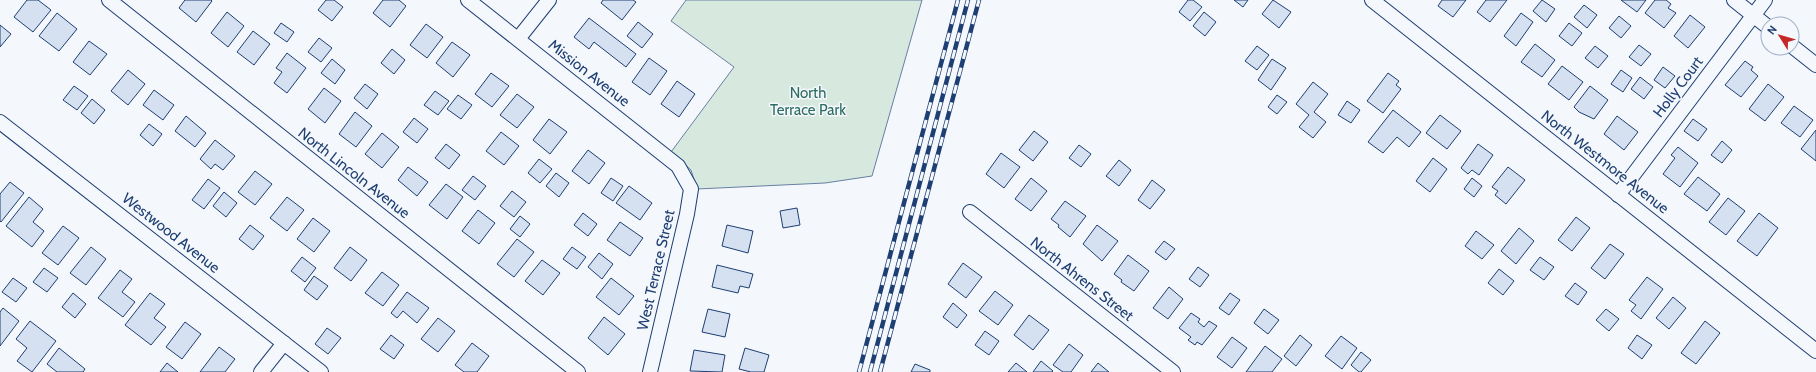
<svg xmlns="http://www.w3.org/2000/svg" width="1816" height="372" viewBox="0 0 1816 372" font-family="Cabin,sans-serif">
	<rect width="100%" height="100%" fill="#f4f7fb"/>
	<!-- green -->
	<path fill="#d7e8df" stroke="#687fa3" d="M 686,0 L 922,0 L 872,176 L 825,183 L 697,189 L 691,170 L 671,152 L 734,67 L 671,21 Z"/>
	<!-- building -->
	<g fill="#d5e0f0" stroke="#1d3f73">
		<path d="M 27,0 L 38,0 L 51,10 L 33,32 L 14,17 Z"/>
		<path d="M 185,0 L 211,0 L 212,1 L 196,22 L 179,8 Z"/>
		<path d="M 326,0 L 334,0 L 343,7 L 332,21 L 318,10 Z"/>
		<path d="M 383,0 L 399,0 L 406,6 L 390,27 L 373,13 Z"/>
		<path d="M 603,0 L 633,0 L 636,2 L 622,20 L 601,3 Z"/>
		<path d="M 1188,0 L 1193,0 L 1202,7 L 1190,21 L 1179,12 Z"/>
		<path d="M 1234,0 L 1248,0 L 1243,7 Z"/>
		<path d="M 1273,0 L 1291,12 L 1279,28 L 1262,14 Z"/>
		<path d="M 1442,0 L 1466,0 L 1453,17 L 1438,6 Z"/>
		<path d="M 1486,0 L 1507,0 L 1490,22 L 1477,12 Z"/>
		<path d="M 1542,0 L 1555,9 L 1546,22 L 1533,11 Z"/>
		<path d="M 1621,0 L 1646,0 L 1637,12 Z"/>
		<path d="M 1655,0 L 1666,0 L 1671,4 L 1668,8 L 1676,13 L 1664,28 L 1645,13 Z"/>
		<path d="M 1584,5 L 1597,15 L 1587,28 L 1574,17 Z"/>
		<path d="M 227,12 L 244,26 L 228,47 L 211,33 Z"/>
		<path d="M 1204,12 L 1216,22 L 1205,36 L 1193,26 Z"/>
		<path d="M 57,13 L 77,29 L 59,51 L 39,36 Z"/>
		<path d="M 1521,13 L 1533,22 L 1516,46 L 1504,36 Z"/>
		<path d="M 1690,15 L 1705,27 L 1688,48 L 1674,36 Z"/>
		<path d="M 1619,16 L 1631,26 L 1621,38 L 1609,28 Z"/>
		<path d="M 589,18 L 636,54 L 626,67 L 594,42 L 589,49 L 574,37 Z"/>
		<path d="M 638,22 L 653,34 L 642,48 L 627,36 Z"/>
		<path d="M 281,23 L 294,32 L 287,42 L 274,33 Z"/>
		<path d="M 1569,23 L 1582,33 L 1572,46 L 1559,36 Z"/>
		<path d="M 426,24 L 443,37 L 427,58 L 410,45 Z"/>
		<path d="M 0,25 L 11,34 L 0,47 Z"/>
		<path d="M 253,31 L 270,44 L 254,65 L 237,52 Z"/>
		<path d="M 319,38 L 332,48 L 321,62 L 308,52 Z"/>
		<path d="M 89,41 L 107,54 L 90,75 L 73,62 Z"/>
		<path d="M 452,42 L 470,55 L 453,77 L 436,63 Z"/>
		<path d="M 1535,44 L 1555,60 L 1542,77 L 1521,62 Z"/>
		<path d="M 1639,45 L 1651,54 L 1641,66 L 1629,57 Z"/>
		<path d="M 1257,46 L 1269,55 L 1257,70 L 1245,61 Z"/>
		<path d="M 1595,46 L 1608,56 L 1598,68 L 1585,58 Z"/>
		<path d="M 392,49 L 405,60 L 394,74 L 381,63 Z"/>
		<path d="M 287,53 L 306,68 L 287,93 L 274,83 L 282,72 L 276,68 Z"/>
		<path d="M 649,58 L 667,71 L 650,95 L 632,82 Z"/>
		<path d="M 332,59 L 345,70 L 335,84 L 321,73 Z"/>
		<path d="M 1272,59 L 1286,68 L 1271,90 L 1258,80 Z"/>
		<path d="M 1745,61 L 1753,67 L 1751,70 L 1758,76 L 1741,97 L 1725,85 Z"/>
		<path d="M 1562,66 L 1583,82 L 1569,100 L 1548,84 Z"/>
		<path d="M 1663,67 L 1675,76 L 1665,88 L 1654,80 Z"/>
		<path d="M 128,70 L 145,84 L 128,105 L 111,91 Z"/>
		<path d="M 1621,70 L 1632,78 L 1623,92 L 1611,84 Z"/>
		<path d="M 491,73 L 509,86 L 492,107 L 475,94 Z"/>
		<path d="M 1388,73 L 1399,81 L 1396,85 L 1401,89 L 1383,113 L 1367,101 Z"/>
		<path d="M 1640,77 L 1653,87 L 1644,99 L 1631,89 Z"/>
		<path d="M 677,81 L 695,94 L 679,117 L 661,104 Z"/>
		<path d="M 1313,82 L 1328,94 L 1314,112 L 1326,122 L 1313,138 L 1299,127 L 1309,115 L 1296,104 Z"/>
		<path d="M 365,84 L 378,94 L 367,109 L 354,98 Z"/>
		<path d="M 1768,84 L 1784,97 L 1765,121 L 1749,109 Z"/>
		<path d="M 74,86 L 88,96 L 77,110 L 63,100 Z"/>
		<path d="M 1590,86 L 1608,100 L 1594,119 L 1579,112 L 1574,107 Z"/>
		<path d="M 324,88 L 341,101 L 325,123 L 308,109 Z"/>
		<path d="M 154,90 L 174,105 L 163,120 L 143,105 Z"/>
		<path d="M 435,91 L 449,101 L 438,115 L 424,105 Z"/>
		<path d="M 517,94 L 534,107 L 517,128 L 500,115 Z"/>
		<path d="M 458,95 L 472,105 L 461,119 L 447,109 Z"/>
		<path d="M 1277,95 L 1287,102 L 1277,114 L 1268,107 Z"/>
		<path d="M 92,99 L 105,110 L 94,124 L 81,113 Z"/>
		<path d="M 1347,101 L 1360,110 L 1351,123 L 1338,115 Z"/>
		<path d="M 1794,106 L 1813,120 L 1800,137 L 1781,123 Z"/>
		<path d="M 1393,110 L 1421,132 L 1409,147 L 1397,137 L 1383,153 L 1368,142 Z"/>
		<path d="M 355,112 L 372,126 L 356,147 L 339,134 Z"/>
		<path d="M 1440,115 L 1461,131 L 1447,149 L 1426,133 Z"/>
		<path d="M 186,116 L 206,133 L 195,147 L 175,131 Z"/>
		<path d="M 1617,116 L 1638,132 L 1624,150 L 1604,134 Z"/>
		<path d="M 414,118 L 428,129 L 417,143 L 403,132 Z"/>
		<path d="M 549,119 L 567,132 L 550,154 L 533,140 Z"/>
		<path d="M 1693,119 L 1707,129 L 1698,141 L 1684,131 Z"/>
		<path d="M 149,124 L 162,134 L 153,146 L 140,135 Z"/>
		<path d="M 1816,130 L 1816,161 L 1801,149 Z"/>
		<path d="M 1034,131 L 1048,142 L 1033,161 L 1019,150 Z"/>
		<path d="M 501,132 L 519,146 L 504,165 L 486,151 Z"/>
		<path d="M 382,133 L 399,147 L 382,168 L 365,154 Z"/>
		<path d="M 215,140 L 235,156 L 223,170 L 215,164 L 211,169 L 200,159 Z"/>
		<path d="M 1722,141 L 1732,150 L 1722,163 L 1711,155 Z"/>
		<path d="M 446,144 L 460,155 L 449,169 L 435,158 Z"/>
		<path d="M 1478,144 L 1493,155 L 1479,175 L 1472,170 L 1468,174 L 1461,168 Z"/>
		<path d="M 1079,145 L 1091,154 L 1081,167 L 1069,158 Z"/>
		<path d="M 1678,147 L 1698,163 L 1680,187 L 1663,174 L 1675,158 L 1671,155 Z"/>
		<path d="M 588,150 L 605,163 L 589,184 L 572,171 Z"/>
		<path d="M 1001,153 L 1020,167 L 1004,188 L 986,174 Z"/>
		<path d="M 1433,158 L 1447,169 L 1430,192 L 1416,181 Z"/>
		<path d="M 539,159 L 552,169 L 540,183 L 528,173 Z"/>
		<path d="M 1119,160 L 1131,170 L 1119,186 L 1106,176 Z"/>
		<path d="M 408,167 L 428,182 L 417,196 L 398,180 Z"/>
		<path d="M 1508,167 L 1525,180 L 1506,204 L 1495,195 L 1498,191 L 1492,187 Z"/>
		<path d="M 255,171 L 272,184 L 255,205 L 238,192 Z"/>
		<path d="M 556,173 L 569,183 L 559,197 L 546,186 Z"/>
		<path d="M 473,176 L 486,186 L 475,200 L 462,190 Z"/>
		<path d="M 1698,177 L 1720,194 L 1707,211 L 1684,194 Z"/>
		<path d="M 611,178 L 623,186 L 613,201 L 601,193 Z"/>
		<path d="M 1031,178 L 1047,191 L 1031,211 L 1015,199 Z"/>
		<path d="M 1472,178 L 1482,186 L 1474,197 L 1464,189 Z"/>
		<path d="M 208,179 L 220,188 L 204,209 L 192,200 Z"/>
		<path d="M 1152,180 L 1165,190 L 1150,209 L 1138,200 Z"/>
		<path d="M 10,182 L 24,193 L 1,222 L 0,221 L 0,194 Z"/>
		<path d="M 446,184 L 463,197 L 447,219 L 429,205 Z"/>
		<path d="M 629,186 L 652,203 L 640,220 L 616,203 Z"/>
		<path d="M 512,191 L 526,202 L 514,217 L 500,206 Z"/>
		<path d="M 224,192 L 237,203 L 226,217 L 213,206 Z"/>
		<path d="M 29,197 L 43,209 L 33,222 L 44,231 L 32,247 L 6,226 Z"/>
		<path d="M 287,197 L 304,210 L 287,231 L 270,218 Z"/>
		<path d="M 1728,198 L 1745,211 L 1726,235 L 1709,222 Z"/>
		<path d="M 1065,201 L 1086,216 L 1070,237 L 1058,227 L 1059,225 L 1051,219 Z"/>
		<path d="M 797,208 L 800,225 L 783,228 L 780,211 Z"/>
		<path d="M 478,210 L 495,223 L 479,244 L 462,231 Z"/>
		<path d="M 583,213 L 597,224 L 588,236 L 574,225 Z"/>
		<path d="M 1759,213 L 1778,228 L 1757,256 L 1737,241 Z"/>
		<path d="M 520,216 L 530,224 L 520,237 L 510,229 Z"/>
		<path d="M 1576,217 L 1590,228 L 1572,251 L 1558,240 Z"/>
		<path d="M 313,218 L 330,231 L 314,252 L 297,239 Z"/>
		<path d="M 620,222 L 643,238 L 630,256 L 607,240 Z"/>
		<path d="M 250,225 L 264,236 L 253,250 L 239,239 Z"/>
		<path d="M 727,225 L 753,231 L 748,253 L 722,246 Z"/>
		<path d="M 1097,225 L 1118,241 L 1102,261 L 1083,244 Z"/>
		<path d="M 63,226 L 79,238 L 58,265 L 42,253 Z"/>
		<path d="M 1519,228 L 1534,241 L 1516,264 L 1501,251 Z"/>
		<path d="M 1476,231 L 1494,245 L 1482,259 L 1465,246 Z"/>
		<path d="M 517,239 L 534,252 L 514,277 L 497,264 Z"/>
		<path d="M 1164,241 L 1175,249 L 1166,260 L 1155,252 Z"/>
		<path d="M 1610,244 L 1624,254 L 1605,279 L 1591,268 Z"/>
		<path d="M 91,247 L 106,259 L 86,285 L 70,273 Z"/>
		<path d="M 350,247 L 367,260 L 351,281 L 334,268 Z"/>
		<path d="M 572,247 L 586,257 L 577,269 L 563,259 Z"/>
		<path d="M 599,253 L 613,264 L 602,279 L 588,267 Z"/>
		<path d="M 1128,255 L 1149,271 L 1134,291 L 1121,282 L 1122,280 L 1114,274 Z"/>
		<path d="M 302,257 L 316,268 L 305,282 L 291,271 Z"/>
		<path d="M 1540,257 L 1554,267 L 1544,280 L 1530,270 Z"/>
		<path d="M 542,260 L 560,273 L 543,295 L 525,281 Z"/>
		<path d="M 963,263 L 982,277 L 966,298 L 948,284 Z"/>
		<path d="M 717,265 L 753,274 L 749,288 L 740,286 L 738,293 L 712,287 Z"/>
		<path d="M 1198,267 L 1209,275 L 1200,287 L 1189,279 Z"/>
		<path d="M 44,268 L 58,278 L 47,292 L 33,282 Z"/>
		<path d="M 1499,269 L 1514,281 L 1503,295 L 1488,283 Z"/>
		<path d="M 120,270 L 132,279 L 122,292 L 135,302 L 123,317 L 98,298 Z"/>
		<path d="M 382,272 L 399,285 L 383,306 L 365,293 Z"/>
		<path d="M 314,276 L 328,286 L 317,300 L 304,290 Z"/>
		<path d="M 1647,277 L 1663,289 L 1641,319 L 1631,311 L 1636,305 L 1629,300 Z"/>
		<path d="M 13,278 L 27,288 L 16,302 L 2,292 Z"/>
		<path d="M 611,278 L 634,296 L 619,315 L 596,297 Z"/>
		<path d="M 1575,283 L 1587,292 L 1578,305 L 1565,296 Z"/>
		<path d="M 1169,287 L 1183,299 L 1168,319 L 1153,308 Z"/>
		<path d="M 995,291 L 1013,305 L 998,325 L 979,311 Z"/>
		<path d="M 407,292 L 429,308 L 417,323 L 403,311 L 397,318 L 391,313 Z"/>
		<path d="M 73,293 L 86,304 L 75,318 L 62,307 Z"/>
		<path d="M 150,293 L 165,304 L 154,318 L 166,327 L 151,345 L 125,325 Z"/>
		<path d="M 1230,293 L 1240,300 L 1229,315 L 1219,308 Z"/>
		<path d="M 1673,297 L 1686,308 L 1669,329 L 1656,318 Z"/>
		<path d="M 953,303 L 967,315 L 957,328 L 943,317 Z"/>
		<path d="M 3,308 L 19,321 L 0,346 L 0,312 Z"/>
		<path d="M 708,309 L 730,314 L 725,337 L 702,332 Z"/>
		<path d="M 1264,309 L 1279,320 L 1268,334 L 1254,323 Z"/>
		<path d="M 1606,309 L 1619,319 L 1609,331 L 1596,320 Z"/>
		<path d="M 1191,313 L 1200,319 L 1198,322 L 1204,327 L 1209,321 L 1217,326 L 1202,345 L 1197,342 L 1195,345 L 1188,340 L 1191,337 L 1179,328 Z"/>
		<path d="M 1029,315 L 1049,330 L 1033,350 L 1014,335 Z"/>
		<path d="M 604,317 L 625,334 L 608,355 L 588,338 Z"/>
		<path d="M 438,318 L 455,331 L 438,352 L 421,339 Z"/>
		<path d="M 30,321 L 56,341 L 32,372 L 17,361 L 27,348 L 16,339 Z"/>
		<path d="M 1705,321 L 1720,333 L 1696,364 L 1681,353 Z"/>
		<path d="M 185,322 L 201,334 L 182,359 L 166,347 Z"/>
		<path d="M 327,328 L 341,338 L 328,354 L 315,344 Z"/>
		<path d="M 985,331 L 999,341 L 989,355 L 975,345 Z"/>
		<path d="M 391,335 L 404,345 L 394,359 L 380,349 Z"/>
		<path d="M 1300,335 L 1312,345 L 1296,366 L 1284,356 Z"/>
		<path d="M 1637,335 L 1652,345 L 1642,359 L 1628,348 Z"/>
		<path d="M 1341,336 L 1357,348 L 1342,369 L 1325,356 Z"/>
		<path d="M 1232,337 L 1247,348 L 1232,368 L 1217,357 Z"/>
		<path d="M 472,343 L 489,356 L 477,372 L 464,372 L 455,365 Z"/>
		<path d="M 1069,344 L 1083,355 L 1071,372 L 1063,372 L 1053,365 Z"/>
		<path d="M 1265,346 L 1282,359 L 1272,372 L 1246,372 Z"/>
		<path d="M 219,347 L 235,359 L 225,372 L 200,372 Z"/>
		<path d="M 59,348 L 85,369 L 83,372 L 57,372 L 47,364 Z"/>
		<path d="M 745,348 L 769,355 L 764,372 L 751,372 L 739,369 Z"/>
		<path d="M 694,350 L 725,355 L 722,372 L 690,371 Z"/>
		<path d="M 1361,352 L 1371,360 L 1361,372 L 1359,372 L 1351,365 Z"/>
		<path d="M 1041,361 L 1053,371 L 1052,372 L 1033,372 Z"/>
		<path d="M 167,363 L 178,372 L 160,372 Z"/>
		<path d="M 1016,363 L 1027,372 L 1008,372 Z"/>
		<path d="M 1098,363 L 1109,372 L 1091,372 Z"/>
		<path d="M 915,364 L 930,370 L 930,372 L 911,372 Z"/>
	</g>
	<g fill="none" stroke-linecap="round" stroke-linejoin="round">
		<defs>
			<g id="minor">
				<path d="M 109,0 L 578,372"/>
				<path d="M 468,0 L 678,166 L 691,189 L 687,214 L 650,372"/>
				<path d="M 1372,0 L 1816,351"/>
				<path d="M 1734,0 L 1768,27"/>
				<path d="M 518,39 L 549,0"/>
				<path d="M 1792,46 L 1816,65"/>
				<path d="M 0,122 L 321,372"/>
				<path d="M 1618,195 L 1765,0"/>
				<path d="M 970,212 L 1173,372"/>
				<path d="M 261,372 L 284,343"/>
			</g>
		</defs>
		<!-- minor casing -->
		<use href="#minor" stroke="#1d3f73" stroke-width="16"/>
		<!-- minor -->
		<use href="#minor" stroke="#f4f7fb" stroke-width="14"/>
		<defs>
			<g id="rail">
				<path d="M 859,372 L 958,0"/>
				<path d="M 870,372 L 968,0"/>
				<path d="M 880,372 L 979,0"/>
			</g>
		</defs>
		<!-- rail casing -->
		<use href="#rail" stroke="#1d3f73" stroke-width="4.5"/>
		<!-- rail -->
		<use href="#rail" stroke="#f4f7fb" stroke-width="3" stroke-dasharray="9" stroke-linecap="butt"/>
	</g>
	<g text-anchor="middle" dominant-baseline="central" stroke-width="3" stroke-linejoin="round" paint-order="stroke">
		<!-- street labels -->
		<g font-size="15" fill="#1d3f73" stroke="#f4f7fb">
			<text transform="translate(589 73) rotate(38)">Mission Avenue</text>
			<text transform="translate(1678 87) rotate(-53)">Holly Court</text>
			<text transform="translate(1605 162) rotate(38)">North Westmore Avenue</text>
			<text transform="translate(354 173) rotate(38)">North Lincoln Avenue</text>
			<text transform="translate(171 233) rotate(38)">Westwood Avenue</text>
			<text transform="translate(656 270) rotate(-77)">West Terrace Street</text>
			<text transform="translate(1082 279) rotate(38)">North Ahrens Street</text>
		</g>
		<!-- park labels -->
		<g font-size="15" fill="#2c6c60" stroke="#f4f7fb">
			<text x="808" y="93">North<tspan x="808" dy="17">Terrace Park</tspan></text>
		</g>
	</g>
	<!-- north arrow -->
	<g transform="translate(1780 36) rotate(307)"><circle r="19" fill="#f4f7fb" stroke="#9eadc5"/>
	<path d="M0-3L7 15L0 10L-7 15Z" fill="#c62828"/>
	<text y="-6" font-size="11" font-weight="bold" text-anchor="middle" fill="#1d3f73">N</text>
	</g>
</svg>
